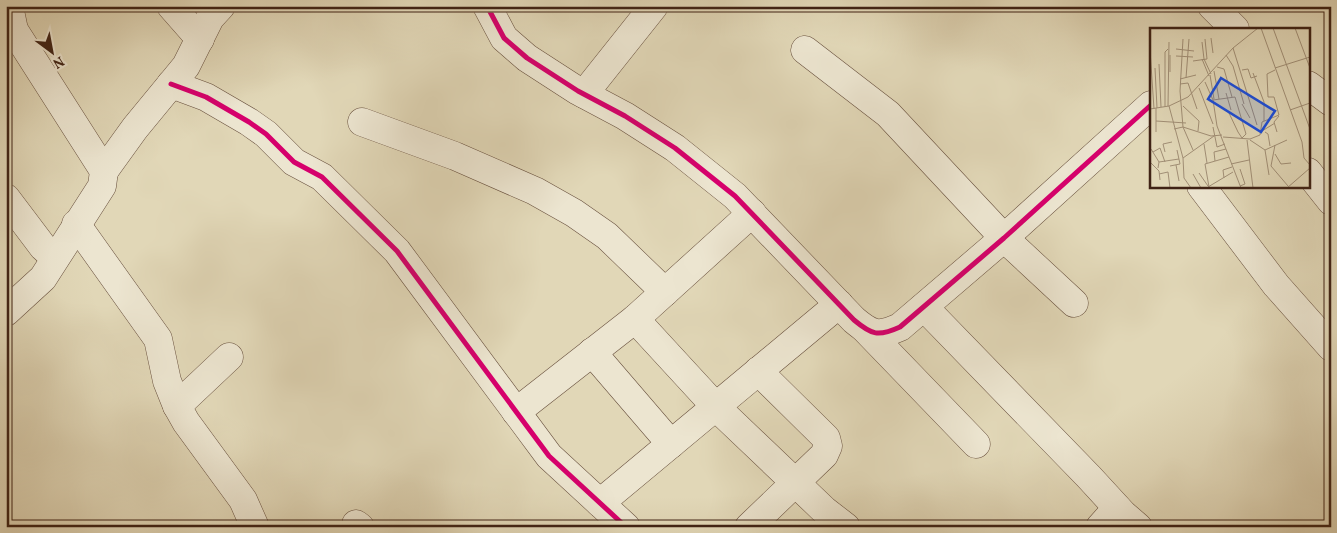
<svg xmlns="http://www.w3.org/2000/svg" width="1337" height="533" viewBox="0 0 1337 533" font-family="Vollkorn,serif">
	<rect width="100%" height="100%" fill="#e1d7b7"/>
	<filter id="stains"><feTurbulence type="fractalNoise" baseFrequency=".004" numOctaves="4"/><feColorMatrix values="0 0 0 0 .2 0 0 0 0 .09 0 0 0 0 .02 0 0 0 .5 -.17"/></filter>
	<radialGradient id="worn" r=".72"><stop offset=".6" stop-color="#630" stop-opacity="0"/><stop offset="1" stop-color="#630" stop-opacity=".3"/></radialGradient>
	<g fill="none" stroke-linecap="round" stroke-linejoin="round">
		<defs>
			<g id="minor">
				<path d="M 171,6 L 200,39"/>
				<path d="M 487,6 L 504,38 L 527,58 L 578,91 L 625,116 L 675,148 L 735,196 L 854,320 C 872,335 878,337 900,327 L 1004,238 L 1151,105"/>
				<path d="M 1212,6 L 1235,29"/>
				<path d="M 805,50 L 888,114 L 1004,238 L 1074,303"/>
				<path d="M 171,84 L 206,97 L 249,122 L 266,134 L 294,162 L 322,177 L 397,251 L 549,456 L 626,527"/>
				<path d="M 1308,85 L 1331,102"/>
				<path d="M 584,94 L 654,6"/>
				<path d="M 362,122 L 455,156 L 535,191 L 574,213 L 607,236 L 665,292"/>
				<path d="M 104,171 L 135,128 L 186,66 L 210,18 L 221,6"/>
				<path d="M 1308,172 L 1331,201"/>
				<path d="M 1201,186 L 1276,285 L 1331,347"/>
				<path d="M 6,198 L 43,247 L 55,258"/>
				<path d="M 76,224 L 158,339 L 167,381 L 177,406 L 186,422 L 243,500 L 255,527"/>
				<path d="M 924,307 L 1089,477 L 1123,514 L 1138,527"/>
				<path d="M 6,312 L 43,278 L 102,186 L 104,171 L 14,30 L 9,6"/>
				<path d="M 635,319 L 716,407 L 824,510 L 846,527"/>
				<path d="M 865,329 L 976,444"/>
				<path d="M 592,352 L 671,444"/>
				<path d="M 177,406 L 229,357"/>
				<path d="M 516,412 L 635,319 L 752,213"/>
				<path d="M 600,503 L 839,304"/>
				<path d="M 356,524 L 360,527"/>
				<path d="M 749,527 L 824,455 L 828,446 L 826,438 L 758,371"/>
				<path d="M 1100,527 L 1117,508"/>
			</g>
		</defs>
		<!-- minor casing -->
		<use href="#minor" stroke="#68503e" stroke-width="29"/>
		<!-- minor -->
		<use href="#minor" stroke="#ece5d0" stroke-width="28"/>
		<defs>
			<g id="cycleway">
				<path d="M 487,6 L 504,38 L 527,58 L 578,91 L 625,116 L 675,148 L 735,196 L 854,320 C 872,335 878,337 900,327 L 1004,238 L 1151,105"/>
				<path d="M 171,84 L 206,97 L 249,122 L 266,134 L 294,162 L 322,177 L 397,251 L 549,456 L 626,527"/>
			</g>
		</defs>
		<!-- cycleway casing -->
		<use href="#cycleway" stroke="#ece5d0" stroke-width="8"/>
		<!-- cycleway -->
		<use href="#cycleway" stroke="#d6006c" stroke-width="5"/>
	</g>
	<!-- overview -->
	<g transform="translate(1150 28)">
		<rect width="160" height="160" fill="#e1d7b7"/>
		<path fill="none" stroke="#a18f76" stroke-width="1" d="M 111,0 L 152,114 L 154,130 L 160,137M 123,0 L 160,101M 145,0 L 160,40M 61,10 L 63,25M 33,11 L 30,63 L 33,99M 52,14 L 54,31 L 61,46M 83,20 L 107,97M 26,21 L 44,23M 0,22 L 4,81M 20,27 L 20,44M 76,27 L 83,38 L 94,76M 26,28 L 43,29M 52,31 L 59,48M 43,33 L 57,31 L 55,11M 9,36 L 11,79M 67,39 L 74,41 L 82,69M 5,40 L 7,80M 125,40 L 160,29M 92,42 L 98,41 L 101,50 L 107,48M 64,43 L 69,71M 103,45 L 114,74 L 114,93M 60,47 L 64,71M 36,50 L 39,11M 30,51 L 46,47M 55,54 L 63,72 L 67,98 L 91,160M 30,56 L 38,55 L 47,81M 49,60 L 63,96M 76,65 L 81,82M 63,72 L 85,69 L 96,106 L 92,110 L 88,104M 92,76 L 100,90M 18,78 L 19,14M 19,78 L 33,130 L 34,150 L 41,160M 33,78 L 49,93 L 48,103M 15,79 L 15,24 L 18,21M 6,80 L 6,104M 0,81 L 19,78 L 38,69 L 83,20 L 108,0M 140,82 L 160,75M 79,85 L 88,104M 6,93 L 36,95M 33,99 L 43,122M 63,99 L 67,119 L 75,116M 24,101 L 33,99 L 61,108 L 72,107M 112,103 L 125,95M 115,104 L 118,106 L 120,118M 127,104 L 124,94 L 129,88M 73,109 L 100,111 L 110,107 L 112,94 L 129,87 L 124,69 L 118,69 L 117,46 L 125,42M 97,112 L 103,160M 100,112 L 115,122 L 137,112M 54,116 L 57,135M 125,117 L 121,138 L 138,158M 1,121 L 9,134M 115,122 L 119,147M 3,124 L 10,120 L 15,134M 15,124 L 13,116 L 22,114M 125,126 L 131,136 L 141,135M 33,130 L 64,108M 65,133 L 64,124 L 76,121M 0,134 L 9,143 L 10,152M 81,136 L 99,132M 26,137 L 29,153M 20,138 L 30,136 L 27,122M 8,140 L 9,134 L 29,131M 90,141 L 95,156 L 90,158M 49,145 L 58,158M 9,146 L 18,144 L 20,160M 43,146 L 51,160M 74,150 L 73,142 L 82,139M 58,159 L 83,144M 59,159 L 55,136 L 79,129M 137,160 L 160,140"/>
		<path fill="#1d4ed8" fill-opacity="0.15" stroke="#1d4ed8" stroke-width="2.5" d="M 71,50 L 125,83 L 111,104 L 58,71 Z"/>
		<rect width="160" height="160" fill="none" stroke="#402315" stroke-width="2.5"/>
	</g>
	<!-- margin -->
	<rect width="1337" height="533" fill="none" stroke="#e1d7b7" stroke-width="25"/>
	<rect x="8" y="8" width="1322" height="518" fill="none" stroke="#402315" stroke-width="2.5"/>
	<rect x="12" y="12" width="1312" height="508" fill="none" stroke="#402315"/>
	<!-- north arrow -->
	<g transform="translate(52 52) rotate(148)" stroke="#ece5d0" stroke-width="4" paint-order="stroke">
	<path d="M0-4L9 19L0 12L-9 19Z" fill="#402315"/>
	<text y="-8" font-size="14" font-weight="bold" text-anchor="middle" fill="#402315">N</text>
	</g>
	<rect width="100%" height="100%" filter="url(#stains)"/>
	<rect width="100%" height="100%" fill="url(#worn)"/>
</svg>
